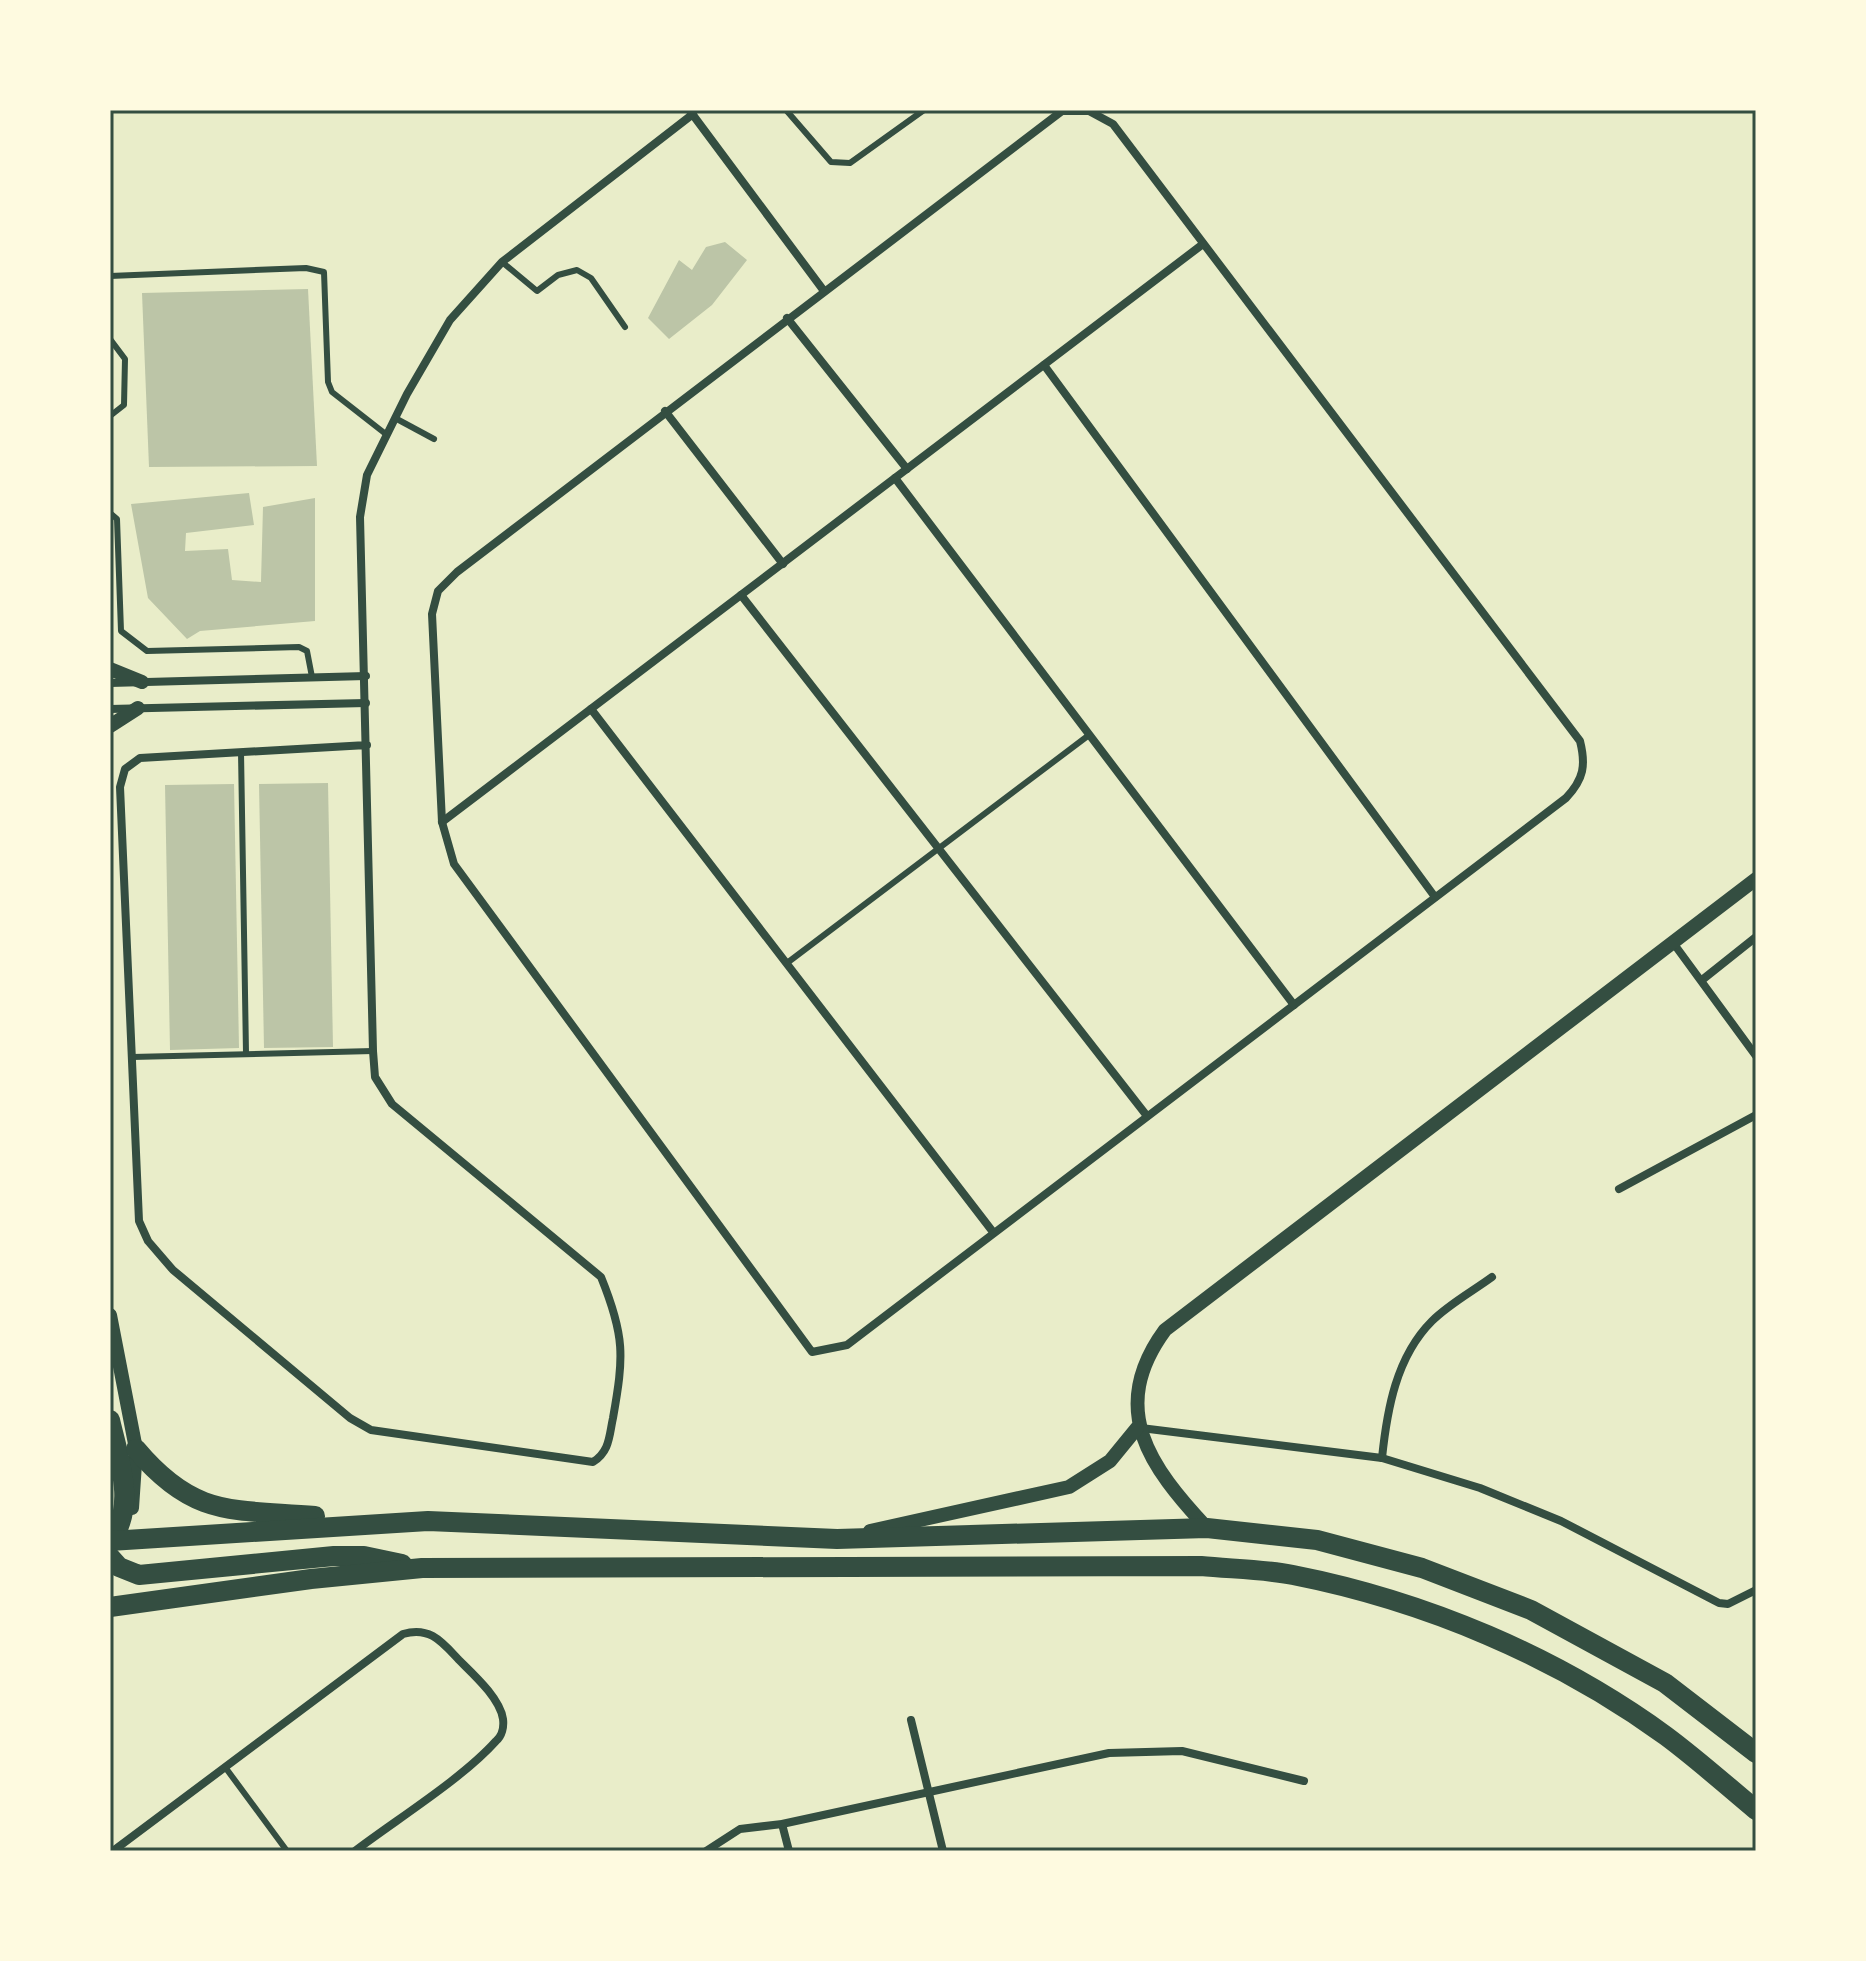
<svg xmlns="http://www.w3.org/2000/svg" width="1866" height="1961" viewBox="0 0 1866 1961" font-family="'Asap Condensed',sans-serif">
	<rect width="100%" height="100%" fill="#e9edc9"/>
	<!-- building -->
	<g fill="#bcc5a7">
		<path d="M 725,242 L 747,260 L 712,305 L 669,339 L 648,318 L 679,260 L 692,270 L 706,247 Z"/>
		<path d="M 308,289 L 317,466 L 149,467 L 142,293 Z"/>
		<path d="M 249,493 L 254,525 L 186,533 L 185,551 L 228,549 L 232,580 L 261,582 L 263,507 L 315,498 L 315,621 L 200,631 L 187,639 L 148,598 L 131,504 Z"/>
		<path d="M 328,783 L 333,1047 L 264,1048 L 259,784 Z"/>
		<path d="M 234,784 L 239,1048 L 170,1050 L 165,785 Z"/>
	</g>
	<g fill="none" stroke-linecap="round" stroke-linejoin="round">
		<!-- service -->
		<g stroke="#344e41" stroke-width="6">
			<path d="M 786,110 L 831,162 L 850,163 L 924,110"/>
			<path d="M 502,262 L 537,291 L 558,275 L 577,270 L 591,278 L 625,327"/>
			<path d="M 110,276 L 306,268 L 324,272 L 328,382 L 332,392 L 387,435"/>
			<path d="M 110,339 L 125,359 L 124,405 L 110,416"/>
			<path d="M 395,418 L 434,439"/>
			<path d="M 110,513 L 117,519 L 121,631 L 147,651 L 299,647 L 307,651 L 312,677"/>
			<path d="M 241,752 L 246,1053"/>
			<path d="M 787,963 L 1089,735"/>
			<path d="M 132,1057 L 373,1051"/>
			<path d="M 225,1767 L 287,1851"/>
		</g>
		<!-- minor -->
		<g stroke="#344e41" stroke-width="8">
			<path d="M 690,111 L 824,291"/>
			<path d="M 1062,111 L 1089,111 L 1113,124 L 1580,741 C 1586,765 1584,779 1566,798 L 847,1345 L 812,1352 L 454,864 L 442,822 L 432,614 L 438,591 L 457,572 Z"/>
			<path d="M 787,318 L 907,469"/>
			<path d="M 1044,365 L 1435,897"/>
			<path d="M 665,411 L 783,564"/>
			<path d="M 895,478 L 1294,1005"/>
			<path d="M 741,595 L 1147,1116"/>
			<path d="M 110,683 L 366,676"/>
			<path d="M 110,709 L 366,703"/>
			<path d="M 591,709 L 993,1232"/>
			<path d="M 367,745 L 140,758 L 125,769 L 120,787 L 139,1221 L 148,1241 L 173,1270 L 350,1418 L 371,1430 L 593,1462 C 610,1451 609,1436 613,1418 C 624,1356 625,1336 601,1277 L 392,1104 L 375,1077 L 373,1051 L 360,517 L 367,475 L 407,394 L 450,320 L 502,262 L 693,114"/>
			<path d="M 442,822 L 1203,244"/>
			<path d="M 1674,944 L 1756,1056"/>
			<path d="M 1702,980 L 1756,937"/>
			<path d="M 1619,1189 L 1756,1115"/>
			<path d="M 1141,1428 L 1382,1458 L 1480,1488 L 1561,1521 L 1719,1603 L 1728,1604 L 1756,1590"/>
			<path d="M 1382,1458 C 1387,1410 1396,1357 1432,1321 C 1449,1304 1473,1291 1492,1277"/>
			<path d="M 911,1720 L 943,1851"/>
			<path d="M 782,1824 L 789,1851"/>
			<path d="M 113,1851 L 403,1634 C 430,1626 442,1642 459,1660 C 473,1674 500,1698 503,1719 C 504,1727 502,1736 496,1741 C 462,1779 397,1819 355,1851"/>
			<path d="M 706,1851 L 740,1829 L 782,1824 L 1109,1753 L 1182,1751 L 1304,1781"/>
		</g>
		<!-- tertiary -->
		<g stroke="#344e41" stroke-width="14">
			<path d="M 110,669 L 142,682"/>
			<path d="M 110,726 L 138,708"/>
			<path d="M 110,1315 L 136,1449 L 132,1508"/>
			<path d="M 1207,1528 C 1150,1467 1107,1409 1165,1330 L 1756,879"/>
			<path d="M 870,1531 L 1069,1487 L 1110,1461 L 1137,1428"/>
		</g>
		<!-- trunk -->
		<g stroke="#344e41" stroke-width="20">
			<path d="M 110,1420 C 119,1459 137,1507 110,1542"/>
			<path d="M 136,1449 C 194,1518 232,1509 315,1516"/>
			<path d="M 110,1541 L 428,1521 L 837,1539 L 1207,1528 L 1317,1540 L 1422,1568 L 1531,1610 L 1665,1683 L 1756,1753"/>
			<path d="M 110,1557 L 119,1567 L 139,1575 L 334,1556 L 364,1556 L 402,1564"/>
			<path d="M 110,1607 L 311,1579 L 422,1568 L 1201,1566 C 1231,1569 1263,1569 1293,1575 C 1425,1601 1556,1656 1666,1736 C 1697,1759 1726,1785 1756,1810"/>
		</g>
	</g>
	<!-- border -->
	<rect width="1866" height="1961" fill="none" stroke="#fefae0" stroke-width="224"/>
	<rect x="112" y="112" width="1642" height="1737" fill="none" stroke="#344e41" stroke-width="3"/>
</svg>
